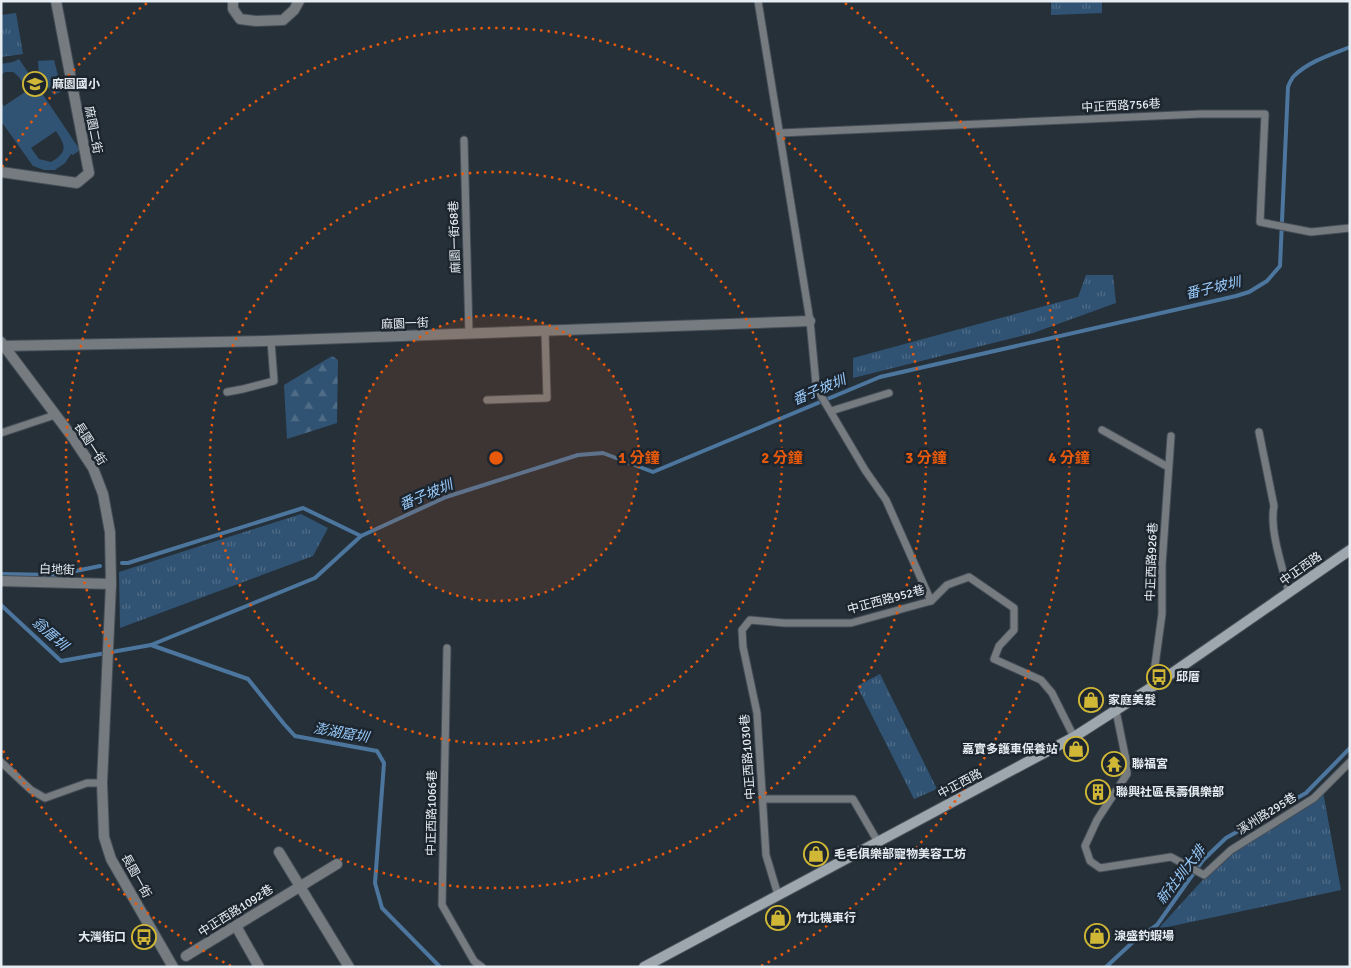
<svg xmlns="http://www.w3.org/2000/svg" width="1351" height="968" viewBox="0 0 1351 968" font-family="Signika,'Noto Sans TC',sans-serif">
	<defs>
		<pattern id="grass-tufts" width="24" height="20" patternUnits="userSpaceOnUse" patternTransform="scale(1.25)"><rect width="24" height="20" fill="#315373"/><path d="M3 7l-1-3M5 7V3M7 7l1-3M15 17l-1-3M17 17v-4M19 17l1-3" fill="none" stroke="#4f6c87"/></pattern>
		<pattern id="forest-firs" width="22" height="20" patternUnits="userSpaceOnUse" patternTransform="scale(1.25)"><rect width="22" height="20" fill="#315373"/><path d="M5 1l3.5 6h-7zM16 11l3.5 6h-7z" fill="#4f6c87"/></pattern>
	</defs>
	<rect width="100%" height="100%" fill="#263039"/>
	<!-- grass -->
	<g fill="url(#grass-tufts)">
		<path d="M 1051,1 L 1102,1 L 1102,13 L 1051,15 Z"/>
		<path d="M 16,13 L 23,54 L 1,57 L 1,15 Z"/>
		<path d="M 1086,275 L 1113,275 L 1116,303 L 1033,333 L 853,378 L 853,358 L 1078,297 Z"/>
		<path d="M 301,514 L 328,528 L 313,556 L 120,628 L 119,572 Z"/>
		<path d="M 880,674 L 937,789 L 914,799 L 857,686 Z"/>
		<path d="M 1323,792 L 1341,890 L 1158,929 L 1230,850 Z"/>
	</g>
	<!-- forest -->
	<path fill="url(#forest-firs)" d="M 332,356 L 338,360 L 337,423 L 287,439 L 284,385 Z"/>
	<!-- green -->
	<g fill="#315373" fill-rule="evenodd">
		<path d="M 19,59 L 80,150 L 73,155 L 71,154 L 65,163 L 55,170 L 44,170 L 33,166 L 1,121 L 1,103 L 4,106 L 28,90 L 18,76 L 13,72 L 5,72 L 1,75 L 1,64 L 13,62 ZM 56,131 C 66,146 68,152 51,162 L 39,159 L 31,148 Z"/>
		<path d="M 54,60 L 62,91 L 54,95 L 39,75 L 38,61 Z"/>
	</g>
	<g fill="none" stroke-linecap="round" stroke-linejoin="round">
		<!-- stream -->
		<g stroke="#4c769e" stroke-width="4">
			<path d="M 122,563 L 128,563 L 303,508 L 361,536"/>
			<path d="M 1,574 L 56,575 L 100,566"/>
			<path d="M 1,605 L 61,661 L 151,645 L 315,578 L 361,536 L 446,497 L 578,455 L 603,453 L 653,472 L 880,377 L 1236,296 L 1249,292 L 1267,281 L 1280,266 L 1288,87 C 1289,84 1291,80 1293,77 C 1307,62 1332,54 1350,47"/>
			<path d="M 151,645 L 248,679 L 284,724 L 295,736 L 377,751 L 384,763 L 375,883 L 382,908 L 440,967"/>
			<path d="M 1106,967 L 1134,941 L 1157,925 L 1203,860 L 1226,838 L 1306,793 L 1350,748"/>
		</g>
		<defs>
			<g id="service">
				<path d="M 758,1 L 810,321 L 816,384 L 820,394 L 865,470 L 886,500 L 931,601"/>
				<path d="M 780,133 L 1200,114 L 1265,114 L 1260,222 L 1311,232 L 1350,228"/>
				<path d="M 464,140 L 469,334"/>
				<path d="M 227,392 L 243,389 L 274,381 L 271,341"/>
				<path d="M 487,400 L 547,398 L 545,331"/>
				<path d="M 831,411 L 889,393"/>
				<path d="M 1102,430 L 1168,467"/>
				<path d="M 1259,432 L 1274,506 C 1269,530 1283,569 1289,593"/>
				<path d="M 1,433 L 55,415"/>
				<path d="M 447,648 L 442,905 L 474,961 L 482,967"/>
				<path d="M 1152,687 L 1162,614 L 1162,565 L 1171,436"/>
				<path d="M 1116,711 L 1126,760 L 1127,774 L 1097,820 L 1085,846 L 1090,861 L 1100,868 L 1171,857 L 1204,875 L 1231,850 L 1314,798 L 1350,762"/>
				<path d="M 1,762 L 31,790 L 45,798 L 87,783 L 102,783"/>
				<path d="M 763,799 L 853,799 L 878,842"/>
				<path d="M 778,895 L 766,855 L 757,713 L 743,647 L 742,630 L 750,620 L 784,623 L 851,623 L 931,601 L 947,585 L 969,577 L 1014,608 L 1014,630 L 999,646 L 994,659 L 1041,680 L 1052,693 L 1074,737"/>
			</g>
			<g id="minor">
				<path d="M 233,1 L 233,9 L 240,19 L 256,21 L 283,20 L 294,10 L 299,1"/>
				<path d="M 1,172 L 77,183 L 89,173 L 56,1"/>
				<path d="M 1,346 L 265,341 L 810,321"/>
				<path d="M 111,584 L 102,783 L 104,837 L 111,859 L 173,967"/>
				<path d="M 279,852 L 349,967"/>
				<path d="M 236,926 L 259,967"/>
				<path d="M 186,956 L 337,864"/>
			</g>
			<path id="tertiary" d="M 1,342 L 73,438 L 93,468 L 103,494 L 110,532 L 111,584 L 1,581"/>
			<path id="secondary" d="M 644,967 L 1074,737 L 1152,687 L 1350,550"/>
		</defs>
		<!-- service casing -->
		<use href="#service" stroke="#454e57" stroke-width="9"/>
		<!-- minor casing -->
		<use href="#minor" stroke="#454e57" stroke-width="12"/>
		<!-- tertiary casing -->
		<use href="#tertiary" stroke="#454e57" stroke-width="12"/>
		<!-- secondary casing -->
		<use href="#secondary" stroke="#454e57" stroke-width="12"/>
		<!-- service -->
		<use href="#service" stroke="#767b80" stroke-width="7"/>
		<!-- minor -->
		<use href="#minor" stroke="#767b80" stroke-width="10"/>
		<!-- tertiary -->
		<use href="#tertiary" stroke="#767b80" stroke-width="10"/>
		<!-- secondary -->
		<use href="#secondary" stroke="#9ea6ae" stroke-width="10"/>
	</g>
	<!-- distance rings -->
	<circle cx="496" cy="458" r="143" fill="#e8590c" fill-opacity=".12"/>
	<g fill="none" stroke="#e8590c" stroke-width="2.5" stroke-dasharray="2.5 5">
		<circle cx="496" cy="458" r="143"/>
		<circle cx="496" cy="458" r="286"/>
		<circle cx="496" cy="458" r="430"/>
		<path d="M231 966A573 573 0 0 1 2 749M2 167A573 573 0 0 1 147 3M845 3A573 573 0 0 1 761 966"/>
	</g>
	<!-- icons -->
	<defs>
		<symbol id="school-ring" viewBox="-11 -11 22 22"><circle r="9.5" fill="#1d262f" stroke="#d0b836" stroke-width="1.5"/><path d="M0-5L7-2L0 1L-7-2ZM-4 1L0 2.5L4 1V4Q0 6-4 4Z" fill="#d0b836"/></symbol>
		<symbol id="bus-ring" viewBox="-11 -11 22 22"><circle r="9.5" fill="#1d262f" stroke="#d0b836" stroke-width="1.5"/><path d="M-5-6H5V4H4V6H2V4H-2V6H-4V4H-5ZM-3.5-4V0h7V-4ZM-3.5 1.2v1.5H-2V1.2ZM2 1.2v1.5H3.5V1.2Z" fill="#d0b836"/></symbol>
		<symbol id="shop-ring" viewBox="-11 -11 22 22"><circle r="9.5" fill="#1d262f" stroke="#d0b836" stroke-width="1.5"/><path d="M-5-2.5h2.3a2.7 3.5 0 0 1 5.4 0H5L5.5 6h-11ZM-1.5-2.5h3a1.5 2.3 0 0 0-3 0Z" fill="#d0b836"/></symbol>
		<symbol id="temple-ring" viewBox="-11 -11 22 22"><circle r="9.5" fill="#1d262f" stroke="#d0b836" stroke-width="1.5"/><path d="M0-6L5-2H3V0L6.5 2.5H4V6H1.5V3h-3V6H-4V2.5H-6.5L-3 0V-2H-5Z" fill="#d0b836"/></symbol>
		<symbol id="building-ring" viewBox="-11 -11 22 22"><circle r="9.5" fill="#1d262f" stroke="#d0b836" stroke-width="1.5"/><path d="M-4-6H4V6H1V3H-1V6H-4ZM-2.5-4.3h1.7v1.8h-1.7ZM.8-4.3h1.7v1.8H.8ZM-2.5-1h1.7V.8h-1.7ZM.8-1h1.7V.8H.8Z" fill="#d0b836"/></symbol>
	</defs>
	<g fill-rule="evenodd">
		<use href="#school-ring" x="21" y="70" width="28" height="28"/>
		<use href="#bus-ring" x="1145" y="663" width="28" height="28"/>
		<use href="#shop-ring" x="1077" y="686" width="28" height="28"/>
		<use href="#shop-ring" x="1062" y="735" width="28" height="28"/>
		<use href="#temple-ring" x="1100" y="750" width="28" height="28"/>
		<use href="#building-ring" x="1084" y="778" width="28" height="28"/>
		<use href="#shop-ring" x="802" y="840" width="28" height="28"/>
		<use href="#shop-ring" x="764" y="904" width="28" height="28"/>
		<use href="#shop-ring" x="1083" y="922" width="28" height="28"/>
		<use href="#bus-ring" x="130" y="923" width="28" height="28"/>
	</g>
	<g text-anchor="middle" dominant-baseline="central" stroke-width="5" stroke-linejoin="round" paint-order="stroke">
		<!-- poi labels -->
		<g font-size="12" font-weight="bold" fill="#e5ecf2" stroke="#1d262f" text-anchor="start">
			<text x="52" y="84">麻園國小</text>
			<text x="1176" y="677">邱厝</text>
			<text x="1108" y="700">家庭美髮</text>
			<text x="1058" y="749" text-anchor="end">嘉實多護車保養站</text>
			<text x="1132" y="764">聯福宮</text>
			<text x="1116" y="792">聯興社區長壽俱樂部</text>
			<text x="834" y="854">毛毛俱樂部寵物美容工坊</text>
			<text x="796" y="918">竹北機車行</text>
			<text x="1114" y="936">湶盛釣蝦場</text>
			<text x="126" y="937" text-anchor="end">大灣街口</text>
		</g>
		<!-- street labels -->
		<g font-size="12" fill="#e5ecf2" stroke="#1d262f">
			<text transform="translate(1121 106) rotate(-3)">中正西路756巷</text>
			<text transform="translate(93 130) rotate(79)">麻園二街</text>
			<text transform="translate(455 237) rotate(-92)">麻園一街68巷</text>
			<text transform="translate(405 324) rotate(-2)">麻園一街</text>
			<text transform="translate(90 444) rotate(57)">長園一街</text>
			<text transform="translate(1152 562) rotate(-88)">中正西路926巷</text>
			<text transform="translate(1301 569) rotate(-35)">中正西路</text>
			<text transform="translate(57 570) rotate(2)">白地街</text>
			<text transform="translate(886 600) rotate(-15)">中正西路952巷</text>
			<text transform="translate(748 757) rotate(-94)">中正西路1030巷</text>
			<text transform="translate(960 784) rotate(-28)">中正西路</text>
			<text transform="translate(432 813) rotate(-89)">中正西路1066巷</text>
			<text transform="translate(1267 814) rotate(-32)">溪州路295巷</text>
			<text transform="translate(136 876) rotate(61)">長園一街</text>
			<text transform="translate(236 911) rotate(-32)">中正西路1092巷</text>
		</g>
		<!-- water labels -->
		<g font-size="14" font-style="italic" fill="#99cbfc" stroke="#1d262f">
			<text transform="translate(1213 288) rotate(-13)">番子坡圳</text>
			<text transform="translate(819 390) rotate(-23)">番子坡圳</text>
			<text transform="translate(426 495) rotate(-23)">番子坡圳</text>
			<text transform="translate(50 634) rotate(41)">翁厝圳</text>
			<text transform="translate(341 733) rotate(10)">澎湖窟圳</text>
			<text transform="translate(1181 875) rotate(-52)">新社圳大排</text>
		</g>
	</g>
	<circle cx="496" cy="458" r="8" fill="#e8590c" stroke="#1d262f" stroke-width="2.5"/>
	<g font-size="15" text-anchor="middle" font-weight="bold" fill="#e8590c" stroke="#1d262f" stroke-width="5" stroke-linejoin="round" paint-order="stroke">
		<text x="639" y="463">1 分鐘</text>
		<text x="782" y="463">2 分鐘</text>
		<text x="926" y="463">3 分鐘</text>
		<text x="1069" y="463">4 分鐘</text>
	</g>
	<!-- border -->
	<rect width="1351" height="968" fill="none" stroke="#e5ecf2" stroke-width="5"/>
</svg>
